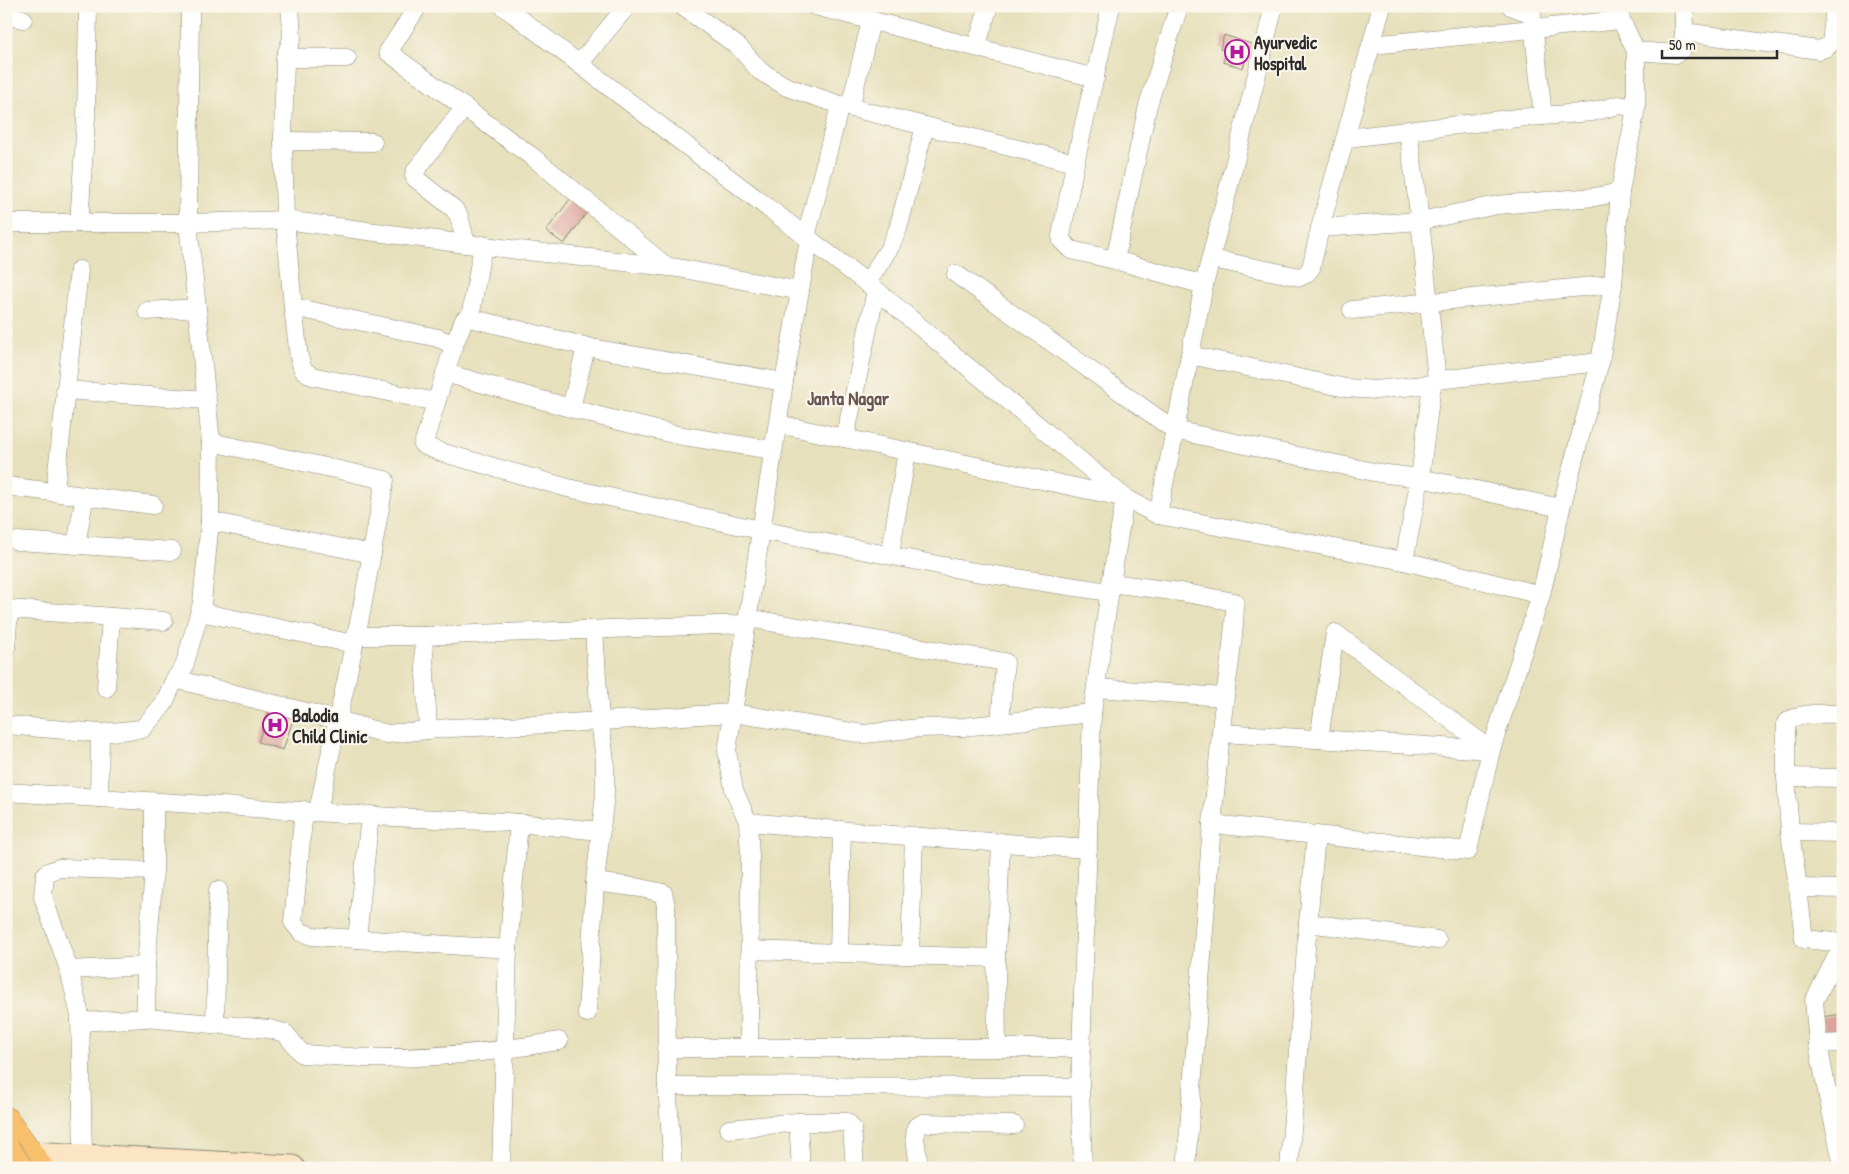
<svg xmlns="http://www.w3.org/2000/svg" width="1849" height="1174" viewBox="0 0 1849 1174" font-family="'Patrick Hand',sans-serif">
	<rect width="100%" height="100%" fill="#fbf7ec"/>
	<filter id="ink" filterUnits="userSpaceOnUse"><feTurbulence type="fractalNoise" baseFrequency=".02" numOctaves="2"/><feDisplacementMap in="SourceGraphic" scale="10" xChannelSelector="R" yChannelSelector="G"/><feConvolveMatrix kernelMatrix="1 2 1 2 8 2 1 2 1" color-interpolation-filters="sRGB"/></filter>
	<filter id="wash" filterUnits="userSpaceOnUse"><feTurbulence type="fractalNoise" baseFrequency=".0096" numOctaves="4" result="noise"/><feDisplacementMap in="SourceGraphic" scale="20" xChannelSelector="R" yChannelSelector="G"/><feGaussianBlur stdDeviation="1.12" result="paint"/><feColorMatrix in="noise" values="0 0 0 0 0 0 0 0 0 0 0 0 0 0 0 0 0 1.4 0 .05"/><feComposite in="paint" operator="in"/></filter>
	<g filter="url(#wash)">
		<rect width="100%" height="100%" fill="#e7e0bc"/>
		<g id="blocks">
			<!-- building -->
			<g fill="#dba59d">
				<path d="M 1224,35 L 1251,44 L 1243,68 L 1223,62 L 1227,51 L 1220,49 Z"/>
				<path d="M 574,194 L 590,208 L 564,244 L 546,231 Z"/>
				<path d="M 270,709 L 294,717 L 283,750 L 258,742 Z"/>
				<path d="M 1843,1014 L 1843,1036 L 1824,1038 L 1821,1017 Z"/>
			</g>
		</g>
	</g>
	<g filter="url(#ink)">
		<use href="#blocks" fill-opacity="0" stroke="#898674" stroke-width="1"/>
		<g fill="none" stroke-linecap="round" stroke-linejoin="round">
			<defs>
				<g id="street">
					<path d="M 290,6 L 292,38 L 285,58 L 283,141 L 285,220 L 293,307 L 299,357 L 303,370 L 312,376 L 436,402"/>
					<path d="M 418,6 L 388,52 L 534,158 L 666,266"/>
					<path d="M 503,6 L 876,290 L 1125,498 L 1158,515 L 1404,561 L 1541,595"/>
					<path d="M 682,6 L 739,47 L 760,71 L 787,87 L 840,105 L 1075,163 L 1061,236 L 1062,241 L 1071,250 L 1115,260 L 1204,285"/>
					<path d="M 815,6 L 1095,78"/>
					<path d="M 1511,6 L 1532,14 L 1543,116"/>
					<path d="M 1684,6 L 1684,32 L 1819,50 L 1827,47 L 1831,43 L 1835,6"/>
					<path d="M 6,15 L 23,19"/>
					<path d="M 1621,20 L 1636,51 L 1636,108"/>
					<path d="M 1372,45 L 1621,20 L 1619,6"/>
					<path d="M 976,47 L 989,6"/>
					<path d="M 1636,51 L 1676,54 L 1682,49 L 1684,32"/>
					<path d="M 285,58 L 347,58"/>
					<path d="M 579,64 L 627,6"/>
					<path d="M 465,107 L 416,170 L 414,175 L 415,178 L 454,209 L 459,216 L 466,244"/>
					<path d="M 850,107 L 871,21"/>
					<path d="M 1408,130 L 1420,221 L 1437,380"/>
					<path d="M 1347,138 L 1517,118 L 1592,112 L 1619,105 L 1636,108 L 1620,192"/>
					<path d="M 283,141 L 373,142"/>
					<path d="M 1075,163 L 1111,6"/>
					<path d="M 6,223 L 188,223 L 285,220 L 466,244 L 678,268 L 800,291"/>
					<path d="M 79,223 L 86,118 L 88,6"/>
					<path d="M 1320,228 L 1420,221 L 1497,205 L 1595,197 L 1620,192 L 1613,284"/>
					<path d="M 806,237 L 840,105"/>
					<path d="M 1212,259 L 1300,277 L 1306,274 L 1311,268 L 1320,228 L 1382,6"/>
					<path d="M 1115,260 L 1148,105 L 1179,6"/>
					<path d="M 956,274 L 1174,430 L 1379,473 L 1420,478 L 1561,508"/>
					<path d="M 867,283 L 890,247 L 898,229 L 925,126"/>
					<path d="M 293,307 L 438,338 L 454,345 L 423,445 L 440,452 L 568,488 L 760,530 L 969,571 L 1109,592"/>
					<path d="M 147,311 L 197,308"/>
					<path d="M 470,318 L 483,245"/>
					<path d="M 454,345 L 464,320 L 470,318 L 592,348 L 784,382"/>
					<path d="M 1190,355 L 1346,388 L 1376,390 L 1432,384 L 1437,380 L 1600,362"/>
					<path d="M 445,373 L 599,416 L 677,435 L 773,450"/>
					<path d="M 65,390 L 207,400"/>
					<path d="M 571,408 L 586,347"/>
					<path d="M 778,424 L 1122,497"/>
					<path d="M 845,438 L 876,290"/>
					<path d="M 211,442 L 385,480 L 362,608 L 318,811"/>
					<path d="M 6,486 L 153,505"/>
					<path d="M 55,491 L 79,270"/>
					<path d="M 1158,515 L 1204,285 L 1274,6"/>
					<path d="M 210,521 L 372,554"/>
					<path d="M 17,541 L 172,551"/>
					<path d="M 76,545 L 85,495"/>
					<path d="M 890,555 L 907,451"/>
					<path d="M 1404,561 L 1420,478 L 1432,384"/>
					<path d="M 1111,583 L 1180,592 L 1235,602 C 1235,646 1224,689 1221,733"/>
					<path d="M 200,612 L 354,644"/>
					<path d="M 747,618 L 1005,662 L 1000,722"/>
					<path d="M 594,630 L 600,721 L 605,761 L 605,794 L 595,882 L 641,888 L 663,893 L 666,906 L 667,1086 L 673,1168"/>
					<path d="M 356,636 L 423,636"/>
					<path d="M 6,648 L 9,609 L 164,621"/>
					<path d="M 175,679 L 338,720 L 387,734 L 449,728 L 552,724 L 733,713 L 864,734 L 919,728 L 963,727 L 1092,713"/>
					<path d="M 106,688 L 111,617"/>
					<path d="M 1096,688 L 1224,697"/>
					<path d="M 6,725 L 100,733 L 142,729 L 163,705 L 175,679 L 184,667 L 202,603 L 210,521 L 211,442 L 188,223 L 190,6"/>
					<path d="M 428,730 L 423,636 L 746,624"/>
					<path d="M 1786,777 L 1843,778"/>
					<path d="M 6,792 L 392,817 L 507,822 L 600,831"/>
					<path d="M 99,798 L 100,733"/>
					<path d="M 304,810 L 293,922 L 301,932 L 312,936 L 508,949 L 519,823"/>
					<path d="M 748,822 L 894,835 L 1088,849"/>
					<path d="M 1212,824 L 1468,851 L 1491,750 L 1335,633 L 1319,739"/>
					<path d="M 1790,832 L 1843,833"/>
					<path d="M 1798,888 L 1790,832 L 1786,777 L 1786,723 C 1800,711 1824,714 1843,714"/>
					<path d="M 1843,889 L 1798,888 L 1804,939 L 1843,943"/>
					<path d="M 1308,923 L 1437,940"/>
					<path d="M 357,939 L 370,815"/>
					<path d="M 750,950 L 996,958"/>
					<path d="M 839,952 L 842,830"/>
					<path d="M 910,954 L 914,836"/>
					<path d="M 69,970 L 146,966"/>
					<path d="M 587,1013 L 595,882"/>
					<path d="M 146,1018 L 269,1029 L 285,1033 L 302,1054 C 323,1055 345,1057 367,1058 C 431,1059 495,1052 559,1041"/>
					<path d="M 80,1022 L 146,1018 L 146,966 L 154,871 L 154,801"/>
					<path d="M 215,1025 L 218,890"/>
					<path d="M 1818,1044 L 1814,1001 L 1836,958 L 1843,958"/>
					<path d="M 666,1048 L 1082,1048"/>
					<path d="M 749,1048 L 750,857 L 748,822 L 734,790 L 727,751 L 784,382 L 809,239"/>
					<path d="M 997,1048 L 996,958 L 1001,842"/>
					<path d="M 667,1086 L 1080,1087"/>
					<path d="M 1828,1097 L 1818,1044 L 1843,1043"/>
					<path d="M 1843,1097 L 1828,1097 L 1843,1165"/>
					<path d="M 798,1122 L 801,1168"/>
					<path d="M 729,1129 L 798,1122 L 847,1122 L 852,1128 L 855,1168"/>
					<path d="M 83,1157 L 80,1015 L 69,970 L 43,897 L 45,875 L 48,872 L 59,868 L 154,871"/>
					<path d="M 501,1168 L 508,949"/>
					<path d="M 919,1168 L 915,1137 L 916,1127 L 923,1123 L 1014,1125"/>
					<path d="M 1083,1168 L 1080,1087 L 1092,713 L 1111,583 L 1125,498"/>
					<path d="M 1186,1168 L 1212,824 L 1221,733 L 1491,750 L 1541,595 L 1561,508 L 1600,362 L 1613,284 L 1352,310"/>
					<path d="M 1289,1168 L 1308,923 L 1316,835"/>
				</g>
				<path id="secondary" d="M 13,1161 L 30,1154 L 292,1168"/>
				<path id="highway" d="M 6,1121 L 39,1168"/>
			</defs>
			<!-- street casing -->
			<use href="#street" stroke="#898674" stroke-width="19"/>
			<!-- secondary casing -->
			<use href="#secondary" stroke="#898674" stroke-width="27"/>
			<!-- highway casing -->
			<use href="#highway" stroke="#898674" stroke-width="29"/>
			<!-- street -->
			<use href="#street" stroke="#fff" stroke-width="18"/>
			<!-- secondary -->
			<use href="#secondary" stroke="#fce5c4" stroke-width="25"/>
			<!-- highway -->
			<use href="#highway" stroke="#f8bf6c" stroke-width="28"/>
			<defs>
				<path id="rail" d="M 6,1165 L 8,1168"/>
			</defs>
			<!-- rail casing -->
			<use href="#rail" stroke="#2b2b2b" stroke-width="5.5"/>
			<!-- rail -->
			<use href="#rail" stroke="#fbf7ec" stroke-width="4" stroke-dasharray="11" stroke-linecap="butt"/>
			<defs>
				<path id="highway-bridge" d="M 6,1149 L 19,1168"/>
			</defs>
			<!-- highway-bridge casing -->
			<use href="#highway-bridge" stroke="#898674" stroke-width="29" stroke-linecap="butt"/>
			<!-- highway-bridge -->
			<use href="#highway-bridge" stroke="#f8bf6c" stroke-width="28"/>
		</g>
	</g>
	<!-- icons -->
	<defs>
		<symbol id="hospital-ring" viewBox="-11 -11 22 22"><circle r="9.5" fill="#fbf7ec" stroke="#b5179e" stroke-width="1.5"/><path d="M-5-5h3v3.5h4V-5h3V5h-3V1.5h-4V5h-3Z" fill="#b5179e"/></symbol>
	</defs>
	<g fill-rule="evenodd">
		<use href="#hospital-ring" x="1223" y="38" width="28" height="28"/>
		<use href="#hospital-ring" x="261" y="711" width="28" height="28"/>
	</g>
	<g text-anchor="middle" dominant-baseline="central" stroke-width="4" stroke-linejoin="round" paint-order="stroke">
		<!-- poi labels -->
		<g font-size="18" font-weight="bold" fill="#2b2b2b" stroke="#fbf7ec" text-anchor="start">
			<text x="1254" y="42">Ayurvedic<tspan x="1254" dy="21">Hospital</tspan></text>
			<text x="292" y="715">Balodia<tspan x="292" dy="21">Child Clinic</tspan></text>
		</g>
		<!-- neighbourhood labels -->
		<g font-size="19" font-weight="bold" fill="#695653" stroke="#fbf7ec">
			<text x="848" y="398">Janta Nagar</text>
		</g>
	</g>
	<!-- margin -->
	<rect width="1849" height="1174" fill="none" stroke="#fbf7ec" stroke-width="25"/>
	<!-- scale -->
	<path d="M1662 50v8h115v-8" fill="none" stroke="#2b2b2b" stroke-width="2.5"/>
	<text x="1669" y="50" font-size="15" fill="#2b2b2b" stroke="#fbf7ec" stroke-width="4" paint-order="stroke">50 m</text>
</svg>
